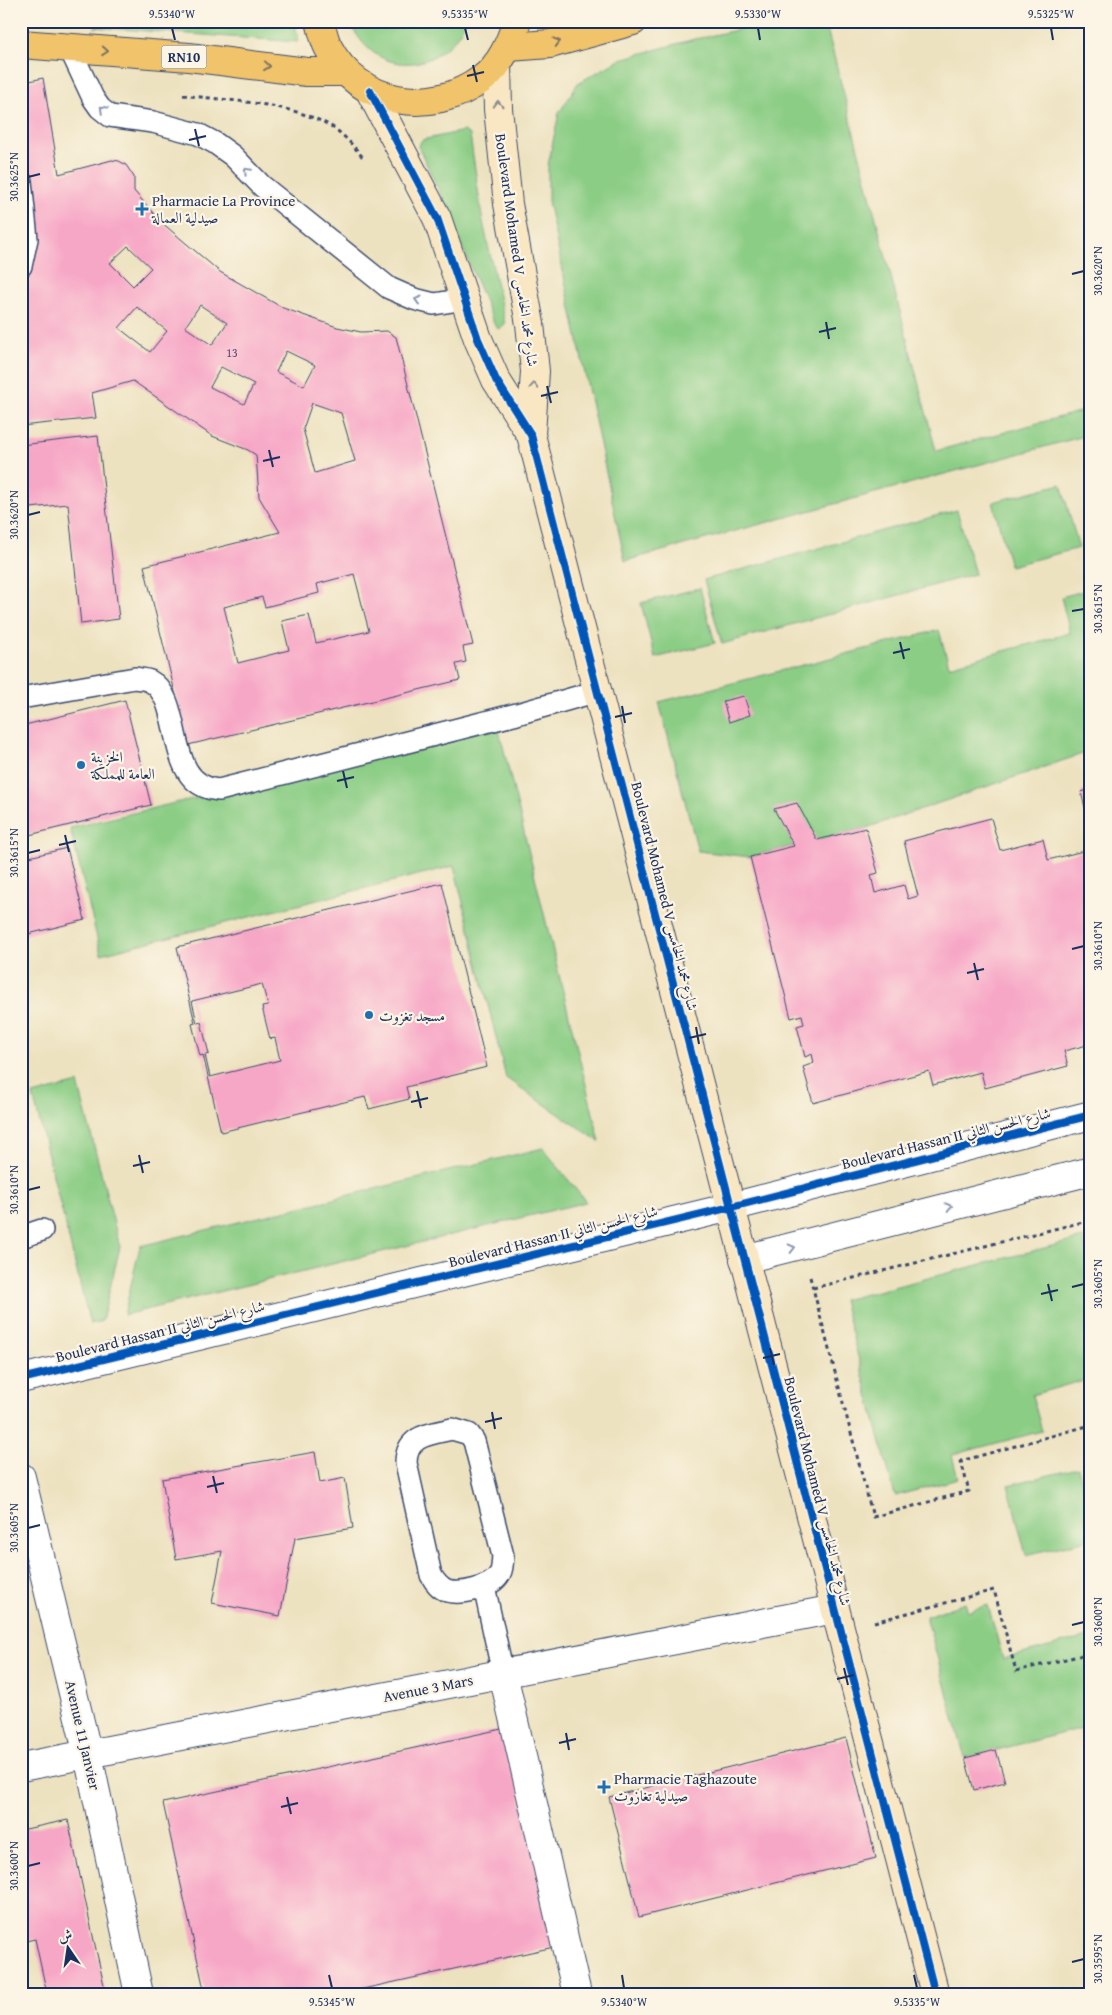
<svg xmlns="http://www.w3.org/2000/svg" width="1112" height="2015" viewBox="0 0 1112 2015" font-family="'Gentium Book Plus',Amiri,serif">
	<rect width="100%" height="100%" fill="#fcf5e5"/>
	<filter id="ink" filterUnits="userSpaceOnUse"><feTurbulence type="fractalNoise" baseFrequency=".02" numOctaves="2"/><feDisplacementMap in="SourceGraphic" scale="10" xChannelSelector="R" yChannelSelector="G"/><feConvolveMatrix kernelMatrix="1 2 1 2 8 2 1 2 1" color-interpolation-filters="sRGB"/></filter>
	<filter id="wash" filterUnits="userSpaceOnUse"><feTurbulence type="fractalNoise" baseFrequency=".0096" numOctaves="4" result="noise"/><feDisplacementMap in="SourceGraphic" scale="20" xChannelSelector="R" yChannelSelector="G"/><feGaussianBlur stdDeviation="1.12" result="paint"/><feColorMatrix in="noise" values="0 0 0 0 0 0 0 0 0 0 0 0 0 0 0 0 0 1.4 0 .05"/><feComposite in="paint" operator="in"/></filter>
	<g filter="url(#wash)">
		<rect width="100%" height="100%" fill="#ede2c0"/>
		<!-- green -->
		<g fill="#8bcd85" stroke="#537e72">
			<path d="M 118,21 L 295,21 L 298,42 L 94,27 Z"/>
			<path d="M 350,21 L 466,21 C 441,76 373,79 350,21 Z"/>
			<path d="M 777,21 L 825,21 L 936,451 L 1082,411 L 1088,435 L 625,561 L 548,201 L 548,165 L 559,113 L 578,83 L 621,59 L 691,40 Z"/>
			<path d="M 464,131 L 470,135 L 482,217 L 505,324 L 499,329 L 495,326 L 440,193 L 418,146 L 422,140 Z"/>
			<path d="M 1061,484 L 1079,548 L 1010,566 L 993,502 Z"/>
			<path d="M 957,510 L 975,574 L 722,644 L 704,580 Z"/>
			<path d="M 700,588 L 715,643 L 655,658 L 641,603 Z"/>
			<path d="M 1087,590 L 1091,605 L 1091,751 L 866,828 L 817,840 L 775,809 L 794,846 L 750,857 L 698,851 L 659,702 L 939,630 L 949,666 L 1070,633 L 1061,597 Z"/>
			<path d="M 498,726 L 600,1142 L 506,1078 L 454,866 L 101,954 L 70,828 Z"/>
			<path d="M 78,1083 L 120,1247 L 102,1321 L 90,1324 L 33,1095 Z"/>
			<path d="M 543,1148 L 586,1202 L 124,1315 L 140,1246 Z"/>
			<path d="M 1083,1238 L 1091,1269 L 1091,1378 L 1032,1395 L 1042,1431 L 952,1455 L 958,1479 L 895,1496 L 843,1300 Z"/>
			<path d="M 1078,1468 L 1091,1516 L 1091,1539 L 1026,1555 L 1008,1485 Z"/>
			<path d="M 965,1603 L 968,1611 L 988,1605 L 1003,1659 L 1091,1636 L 1091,1726 L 965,1758 L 926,1616 Z"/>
		</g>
		<g id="blocks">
			<!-- building -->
			<g fill="#f7a7c6" fill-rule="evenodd">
				<path d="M 43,78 L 59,174 L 112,160 L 119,161 L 126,165 L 134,177 L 134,191 L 161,222 L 220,272 L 283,308 L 337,327 L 361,332 L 387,331 L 396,337 L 473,645 L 463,647 L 466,662 L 456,664 L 460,680 L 188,745 L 144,566 L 280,532 L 259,497 L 256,455 L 248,450 L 212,436 L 133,381 L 92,393 L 96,418 L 21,426 L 21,83 ZM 128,246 L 151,268 L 133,286 L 110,263 ZM 200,305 L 227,323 L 212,345 L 185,327 ZM 137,307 L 167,331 L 150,352 L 119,328 ZM 286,351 L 315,365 L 304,386 L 276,372 ZM 221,367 L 254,384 L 244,404 L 210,387 ZM 312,403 L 341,413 L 355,461 L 315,473 L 303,429 ZM 354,574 L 369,631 L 316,643 L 309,615 L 282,621 L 289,650 L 238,663 L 224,607 L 262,597 L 265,607 L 319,593 L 317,584 Z"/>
				<path d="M 98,436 L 119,619 L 81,624 L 68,504 L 21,509 L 21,445 Z"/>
				<path d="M 744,696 L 750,715 L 729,722 L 723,701 Z"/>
				<path d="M 125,700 L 151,805 L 21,837 L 21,726 Z"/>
				<path d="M 1091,789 L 1091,827 L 1090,827 L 1081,792 Z"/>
				<path d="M 797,803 L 817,840 L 866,828 L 878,873 L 871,875 L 875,893 L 904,885 L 908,899 L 918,896 L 904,841 L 991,818 L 1000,850 L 1043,839 L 1048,860 L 1091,849 L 1091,1044 L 1064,1051 L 1068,1066 L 985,1088 L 981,1072 L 933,1085 L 929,1071 L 813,1103 L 803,1067 L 814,1063 L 812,1054 L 805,1057 L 797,1026 L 804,1024 L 802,1015 L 791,1018 L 750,857 L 794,846 L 774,809 Z"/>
				<path d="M 67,848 L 85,920 L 24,935 L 21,923 L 21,859 Z"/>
				<path d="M 442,883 L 487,1067 L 406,1087 L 409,1099 L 369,1109 L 365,1097 L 221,1132 L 203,1055 L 200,1056 L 192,1024 L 195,1023 L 177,947 ZM 262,984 L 268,1006 L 262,1007 L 270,1039 L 275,1038 L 280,1060 L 210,1077 L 205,1055 L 209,1054 L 201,1022 L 197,1023 L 192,1001 Z"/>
				<path d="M 315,1452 L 320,1483 L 345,1478 L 353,1528 L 295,1538 L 280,1616 L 212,1603 L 222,1551 L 176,1559 L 162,1479 Z"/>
				<path d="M 506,1728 L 554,1947 L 340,1994 L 205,1994 L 163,1803 Z"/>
				<path d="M 846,1738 L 876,1858 L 639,1917 L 609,1797 Z"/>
				<path d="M 996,1750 L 1005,1782 L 974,1790 L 965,1758 Z"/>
				<path d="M 68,1820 L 91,1927 L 106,1994 L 47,1994 L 35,1939 L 21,1942 L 21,1830 Z"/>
			</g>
		</g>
	</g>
	<g filter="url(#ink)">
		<use href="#blocks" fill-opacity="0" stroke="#3a4a6d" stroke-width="1"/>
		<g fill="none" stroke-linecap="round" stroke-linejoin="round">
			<defs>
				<g id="lane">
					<path d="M 70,49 L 93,98 L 100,108 L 110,116 L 153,122 L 198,134 L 215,143 L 233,156 L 262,186 L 389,288 L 414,299 L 434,304 L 465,299"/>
					<path d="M 21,181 L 27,239 L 21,266"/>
					<path d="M 21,698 L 135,678 C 139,679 146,679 150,681 C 186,700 162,786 219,790 L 517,714 L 598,691"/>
					<path d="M 21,1237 L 42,1230"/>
					<path d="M 452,1429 L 469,1434 L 474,1441 L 503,1556 C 502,1563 503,1570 499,1575 C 491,1588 461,1595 447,1591 C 439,1588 435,1582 431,1575 L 406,1463 C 406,1435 430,1434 452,1429 Z"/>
					<path d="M 484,1586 L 503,1674"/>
				</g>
				<g id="street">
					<path d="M 744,1259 L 1091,1171"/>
					<path d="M 21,1379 L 731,1207 L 1091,1115"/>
					<path d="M 21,1477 L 88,1755 L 139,1994"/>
					<path d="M 503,1674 L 577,1994"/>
					<path d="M 21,1767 L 835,1609"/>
				</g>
				<g id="secondary">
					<path d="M 497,64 L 498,109 L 508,204 L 530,324 L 535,371 L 531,435"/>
					<path d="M 370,91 L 437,218 L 478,339 L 496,380 L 531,435 L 935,1994"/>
				</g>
				<g id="primary">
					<path d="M 320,21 C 322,29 324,39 328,47 C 358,105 431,117 482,79 C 501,65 510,43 517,21"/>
					<path d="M 21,44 L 189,57 L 307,72 L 346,72"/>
					<path d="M 509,47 L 550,44 L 633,21"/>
				</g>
			</defs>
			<!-- lane casing -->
			<use href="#lane" stroke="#3a4a6d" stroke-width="24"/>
			<!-- street casing -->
			<use href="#street" stroke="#3a4a6d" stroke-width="30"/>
			<!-- secondary casing -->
			<use href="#secondary" stroke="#3a4a6d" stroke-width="30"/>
			<!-- primary casing -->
			<use href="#primary" stroke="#3a4a6d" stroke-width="30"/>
			<!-- path -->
			<g stroke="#3a4a6d" stroke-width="3" stroke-dasharray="4 4" stroke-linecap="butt">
				<path d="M 183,95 C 230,101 283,102 325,123 C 340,130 354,146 364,159"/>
				<path d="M 1089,1220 L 1091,1227"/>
				<path d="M 810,1277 L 873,1517 L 969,1491 L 961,1461 L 1091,1425"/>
				<path d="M 813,1288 L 1091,1220"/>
				<path d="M 874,1622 L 994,1590 L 1016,1671 L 1091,1653"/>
			</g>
			<!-- lane -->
			<use href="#lane" stroke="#fff" stroke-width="21"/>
			<!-- street -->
			<use href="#street" stroke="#fff" stroke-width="28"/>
			<!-- secondary -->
			<use href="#secondary" stroke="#f9e7c3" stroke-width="28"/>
			<!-- primary -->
			<use href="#primary" stroke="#f1c36a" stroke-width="28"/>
			<defs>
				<g id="cycleway">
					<path d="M 370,91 L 437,218 L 478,339 L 496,380 L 531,435 L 935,1994"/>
					<path d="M 21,1379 L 731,1207 L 1091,1115"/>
				</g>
			</defs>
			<!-- cycleway casing -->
			<use href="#cycleway" stroke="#fcf5e5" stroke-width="11"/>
			<!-- cycleway -->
			<use href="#cycleway" stroke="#0057b8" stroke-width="8"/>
		</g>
		<!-- one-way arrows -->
		<defs><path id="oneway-chevron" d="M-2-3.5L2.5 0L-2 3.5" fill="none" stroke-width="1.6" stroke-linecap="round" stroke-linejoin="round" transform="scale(1.25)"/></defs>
		<g stroke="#7b7263">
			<use href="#oneway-chevron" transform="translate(557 42) rotate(-15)"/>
			<use href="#oneway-chevron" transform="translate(105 51) rotate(4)"/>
			<use href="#oneway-chevron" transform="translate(267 66) rotate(6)"/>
		</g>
		<g stroke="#8a8b90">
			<use href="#oneway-chevron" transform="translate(498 104) rotate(-92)"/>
			<use href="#oneway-chevron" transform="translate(534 386) rotate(-86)"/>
		</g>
		<g stroke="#8d97ae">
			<use href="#oneway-chevron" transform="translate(103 109) rotate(-136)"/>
			<use href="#oneway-chevron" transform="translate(247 171) rotate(-134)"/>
			<use href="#oneway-chevron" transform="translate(418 300) rotate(-164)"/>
			<use href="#oneway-chevron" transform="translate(949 1207) rotate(-14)"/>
			<use href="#oneway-chevron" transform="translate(792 1248) rotate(-14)"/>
		</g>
	</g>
	<!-- ticks -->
	<path fill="none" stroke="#1b2f5e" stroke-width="2" d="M 172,28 L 175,40M 465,28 L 468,40M 758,28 L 760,40M 1051,28 L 1053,40M 473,65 L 477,82M 467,76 L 484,72M 195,129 L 199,146M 189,140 L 206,136M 28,177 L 40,174M 1072,274 L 1084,271M 826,322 L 829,339M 819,332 L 836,328M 547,386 L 551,403M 541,396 L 558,392M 269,450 L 273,467M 263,461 L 280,457M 28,515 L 40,512M 1072,611 L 1084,609M 900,642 L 904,659M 893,653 L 910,649M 622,706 L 625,723M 615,717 L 632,713M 343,771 L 347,788M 337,781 L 354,777M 65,835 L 69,852M 59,845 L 76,841M 28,853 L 40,850M 1072,949 L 1084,946M 974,963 L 978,980M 967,973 L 984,969M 696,1027 L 699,1044M 689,1038 L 706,1034M 417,1091 L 421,1108M 411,1102 L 428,1098M 139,1155 L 143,1173M 133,1166 L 150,1162M 28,1190 L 40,1187M 1048,1284 L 1052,1301M 1072,1287 L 1084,1284M 1041,1294 L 1058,1290M 770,1348 L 774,1365M 763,1358 L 780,1354M 492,1412 L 495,1429M 485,1422 L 502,1418M 213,1476 L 217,1493M 207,1487 L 224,1483M 28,1528 L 40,1525M 1072,1625 L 1084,1622M 844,1668 L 848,1685M 837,1679 L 854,1675M 566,1733 L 569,1750M 559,1743 L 576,1739M 287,1797 L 291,1814M 281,1807 L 298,1803M 28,1866 L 40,1863M 1072,1962 L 1084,1959M 329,1975 L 332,1988M 622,1975 L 624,1988M 914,1975 L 917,1988"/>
	<!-- markers -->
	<g fill="#1f6fb2" stroke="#fcf5e5" stroke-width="2">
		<path d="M139.5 201.5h5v5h5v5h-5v5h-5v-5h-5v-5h5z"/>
		<circle cx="81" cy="765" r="5"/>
		<circle cx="369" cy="1015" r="5"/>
		<path d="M601.5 1779.5h5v5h5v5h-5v5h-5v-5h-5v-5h5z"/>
	</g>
	<g text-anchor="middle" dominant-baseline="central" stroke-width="4.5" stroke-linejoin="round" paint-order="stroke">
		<!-- number labels -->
		<g font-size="12" fill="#524d78">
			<text x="232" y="352">13</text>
		</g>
		<!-- shield labels -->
		<rect fill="#fcf5e5" stroke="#5e6a86" stroke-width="1" x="161.5" y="45.5" width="45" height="23" rx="4"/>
		<g font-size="14" font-weight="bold" fill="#1b2f5e">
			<text x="184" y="57">RN10</text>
		</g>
		<!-- poi labels -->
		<g font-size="15" fill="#1b2f5e" stroke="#fcf5e5" text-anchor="start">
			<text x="152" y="200">Pharmacie La Province<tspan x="152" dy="17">صيدلية العمالة</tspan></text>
			<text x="91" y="756">الخزينة<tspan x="91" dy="17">العامة للمملكة</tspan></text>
			<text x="379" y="1015">مسجد تغزوت</text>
			<text x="614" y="1778">Pharmacie Taghazoute<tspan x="614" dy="17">صيدلية تغازوت</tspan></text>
		</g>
		<!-- street labels -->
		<g font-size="15" fill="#1b2f5e" stroke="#fcf5e5">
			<text transform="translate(517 250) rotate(82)">Boulevard Mohamed V شارع محمد الخامس</text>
			<text transform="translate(665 896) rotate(76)">Boulevard Mohamed V شارع محمد الخامس</text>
			<text transform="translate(946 1138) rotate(-14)">Boulevard Hassan II شارع الحسن الثاني</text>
			<text transform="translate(553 1236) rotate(-14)">Boulevard Hassan II شارع الحسن الثاني</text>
			<text transform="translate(160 1331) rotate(-14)">Boulevard Hassan II شارع الحسن الثاني</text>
			<text transform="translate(818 1491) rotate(76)">Boulevard Mohamed V شارع محمد الخامس</text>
			<text transform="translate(428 1688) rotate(-11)">Avenue 3 Mars</text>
			<text transform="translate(83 1735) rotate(77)">Avenue 11 Janvier</text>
		</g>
	</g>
	<!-- margin -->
	<rect width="1112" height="2015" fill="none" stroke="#fcf5e5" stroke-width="55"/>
	<!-- north arrow -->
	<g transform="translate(68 1948) rotate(347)" stroke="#fcf5e5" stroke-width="4" paint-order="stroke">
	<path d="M0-4L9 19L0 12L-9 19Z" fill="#1b2f5e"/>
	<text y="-8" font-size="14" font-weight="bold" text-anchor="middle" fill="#1b2f5e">ش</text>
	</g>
	<rect x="28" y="28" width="1056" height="1960" fill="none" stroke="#1b2f5e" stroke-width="2"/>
	<g font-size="12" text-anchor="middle" fill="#1b2f5e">
		<text x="172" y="18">9.5340°W</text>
		<text x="465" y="18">9.5335°W</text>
		<text x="758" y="18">9.5330°W</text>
		<text x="1051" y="18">9.5325°W</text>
		<text transform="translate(14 177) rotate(-90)" y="4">30.3625°N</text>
		<text transform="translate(1098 271) rotate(-90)" y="4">30.3620°N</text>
		<text transform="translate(14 515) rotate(-90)" y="4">30.3620°N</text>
		<text transform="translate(1098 609) rotate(-90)" y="4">30.3615°N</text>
		<text transform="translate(14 853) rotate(-90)" y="4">30.3615°N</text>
		<text transform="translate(1098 946) rotate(-90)" y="4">30.3610°N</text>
		<text transform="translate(14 1190) rotate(-90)" y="4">30.3610°N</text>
		<text transform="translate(1098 1284) rotate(-90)" y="4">30.3605°N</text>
		<text transform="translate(14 1528) rotate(-90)" y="4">30.3605°N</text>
		<text transform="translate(1098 1622) rotate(-90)" y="4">30.3600°N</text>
		<text transform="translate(14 1866) rotate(-90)" y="4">30.3600°N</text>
		<text transform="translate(1098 1959) rotate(-90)" y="4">30.3595°N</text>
		<text x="332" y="2006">9.5345°W</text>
		<text x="624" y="2006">9.5340°W</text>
		<text x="917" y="2006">9.5335°W</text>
	</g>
</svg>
